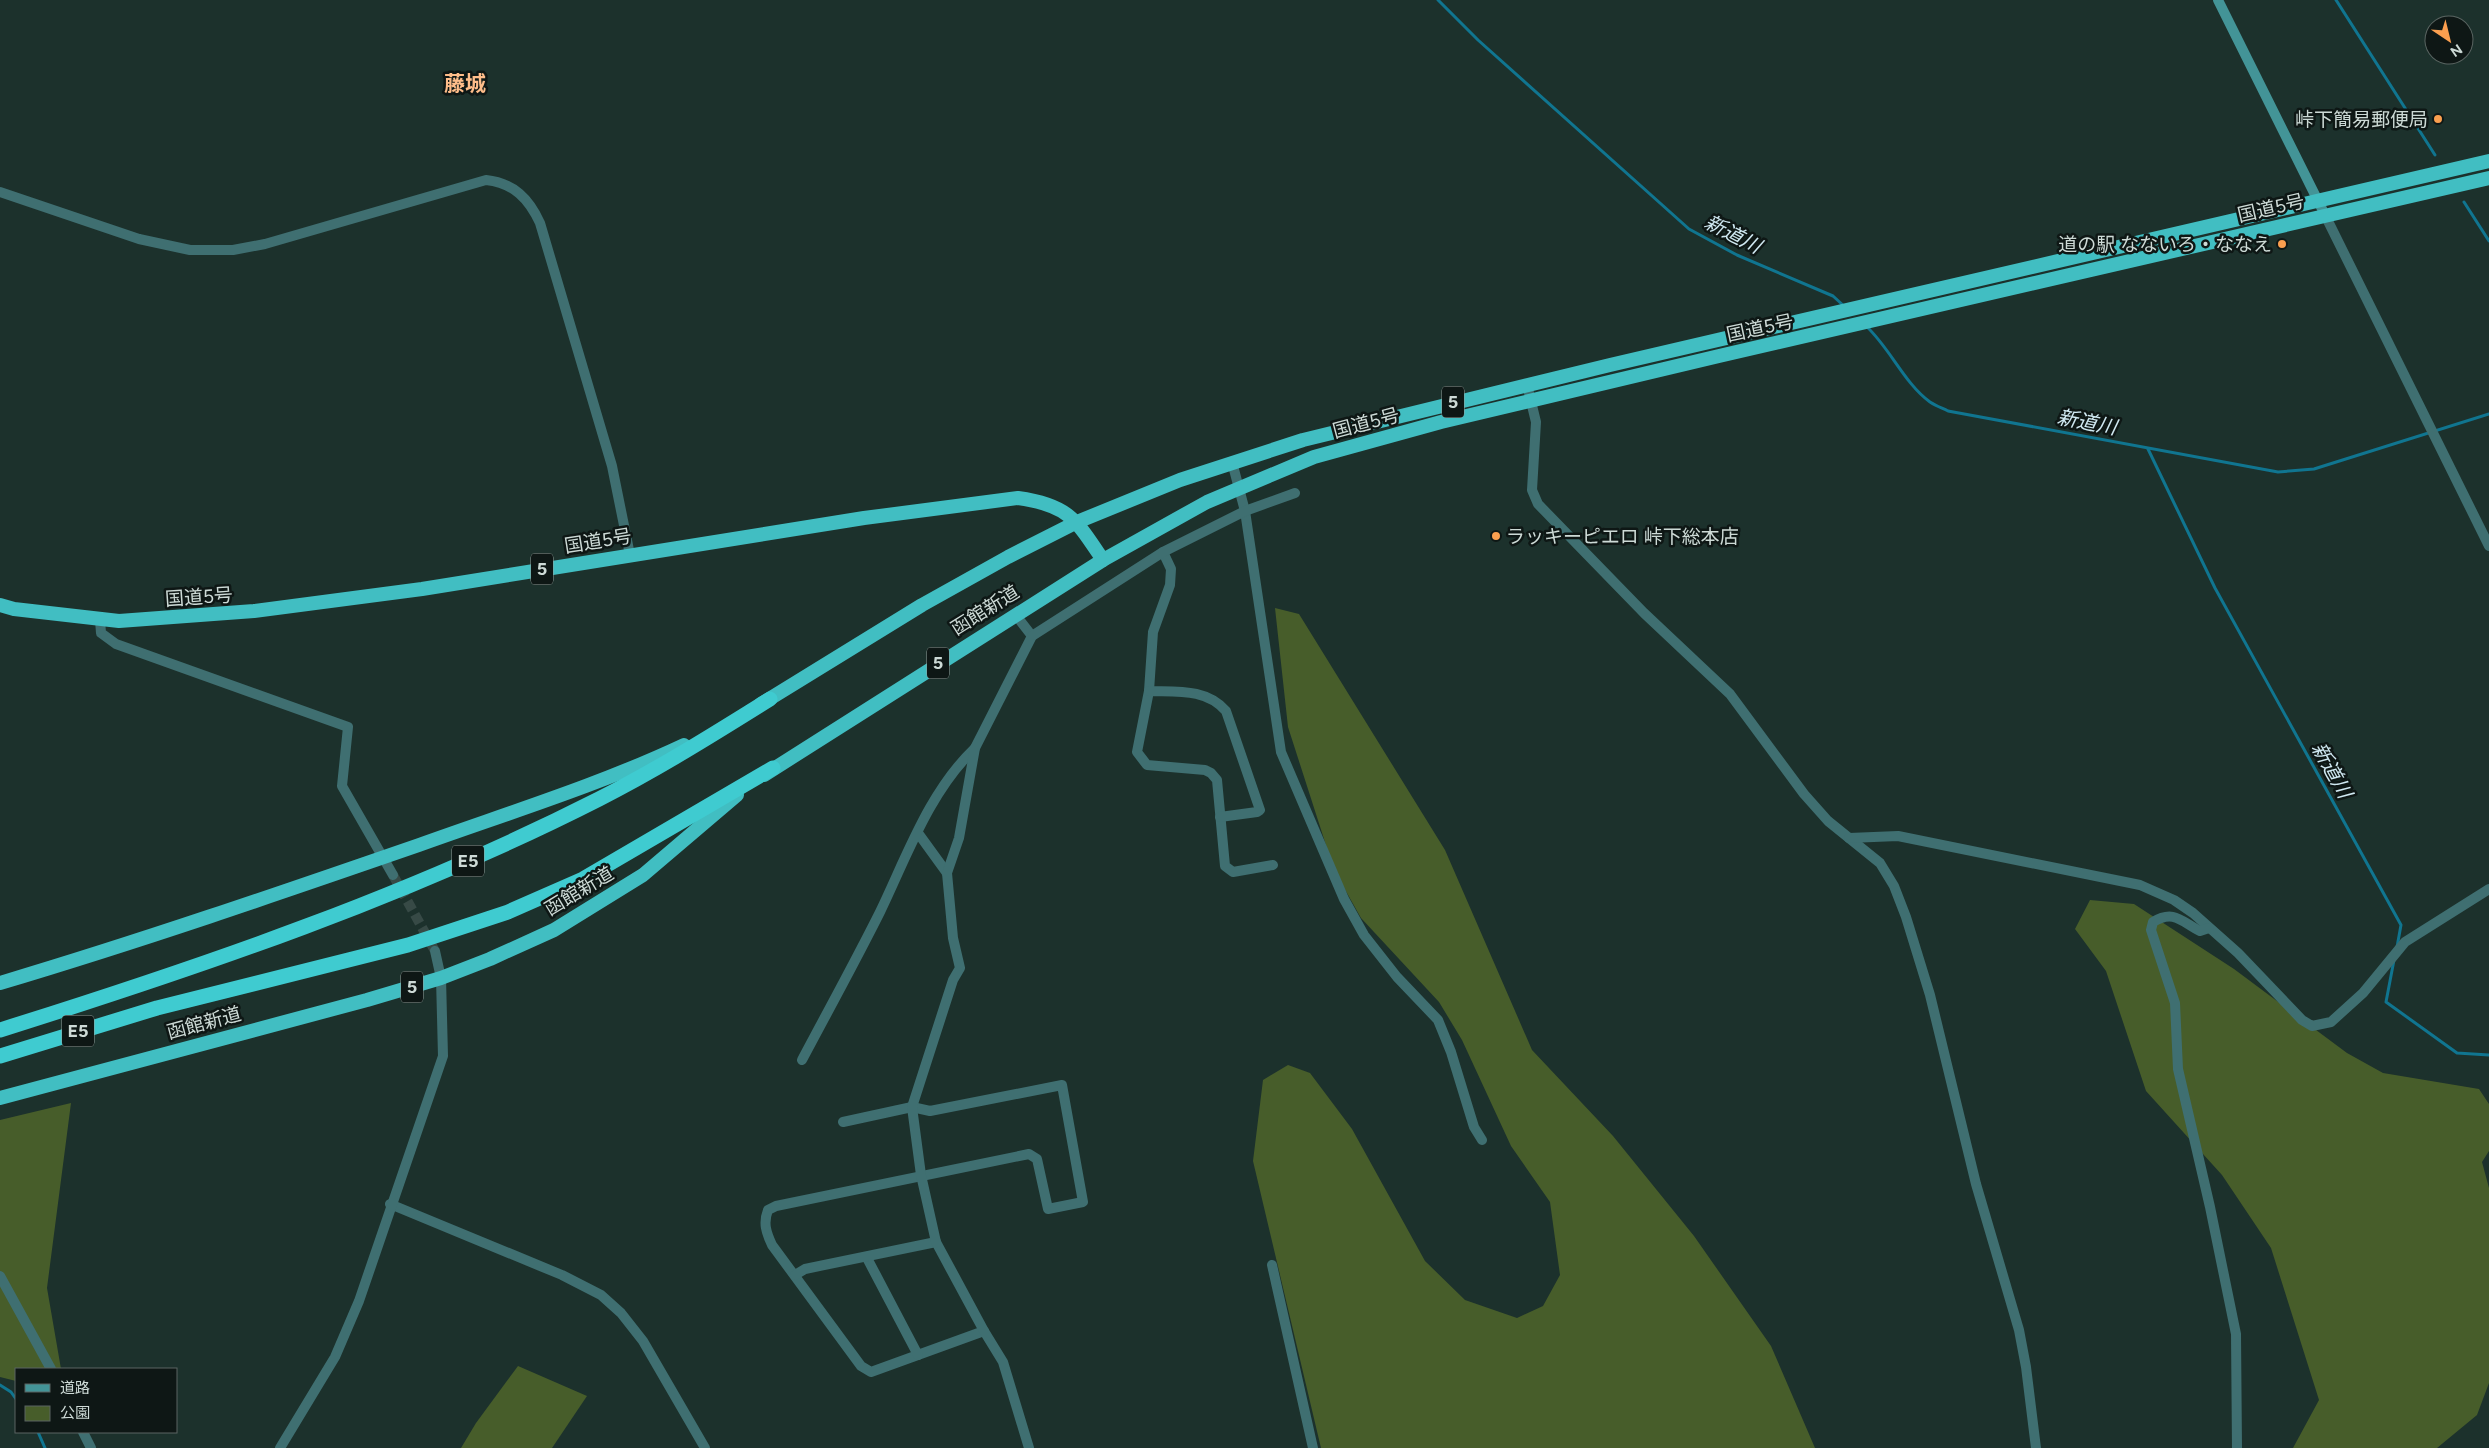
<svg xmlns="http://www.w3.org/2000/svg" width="2489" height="1448" viewBox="0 0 2489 1448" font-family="Figtree,'Noto Sans JP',sans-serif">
	<rect width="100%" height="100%" fill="#1c312c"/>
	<!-- green -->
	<g fill="#475d2a">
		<path d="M 1275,608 L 1299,614 L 1445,850 L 1532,1050 L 1613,1136 L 1694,1236 L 1771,1346 L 1815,1448 L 1321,1448 L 1253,1161 L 1263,1080 L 1288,1065 L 1310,1073 L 1352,1129 L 1425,1261 L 1465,1300 L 1517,1318 L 1543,1306 L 1560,1275 L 1550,1202 L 1511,1146 L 1462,1040 L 1439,1002 L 1361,918 L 1334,870 L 1288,727 Z"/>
		<path d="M 2090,900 L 2134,904 L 2234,969 L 2347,1053 L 2383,1073 L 2479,1089 L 2489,1104 L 2489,1151 L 2482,1162 L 2489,1188 L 2489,1383 L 2477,1415 L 2437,1448 L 2293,1448 L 2319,1400 L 2271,1248 L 2222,1175 L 2146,1091 L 2106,971 L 2075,929 Z"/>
		<path d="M 71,1103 L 47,1288 L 61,1369 L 16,1369 L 16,1381 L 0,1377 L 0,1120 Z"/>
		<path d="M 518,1366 L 587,1396 L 552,1448 L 461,1448 L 476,1423 Z"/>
	</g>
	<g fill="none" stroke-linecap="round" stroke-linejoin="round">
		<!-- stream -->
		<g stroke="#107590" stroke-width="3">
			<path d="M 1438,0 L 1478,40 L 1689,229 L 1737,255 L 1833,296 L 1845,307"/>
			<path d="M 2336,0 L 2435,155"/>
			<path d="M 2464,202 L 2489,241"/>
			<path d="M 1866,326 C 1890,348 1904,383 1930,402 C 1936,406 1942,408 1948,411 L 2278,472 L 2314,469 L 2489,414"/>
			<path d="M 2148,449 L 2215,588 L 2401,925 L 2397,947"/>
			<path d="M 2394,960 L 2386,1002 L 2457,1053 L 2489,1055"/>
			<path d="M 0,1385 L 11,1392 L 16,1399"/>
			<path d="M 38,1432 L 45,1448"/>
		</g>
		<!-- minor-tunnel -->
		<path stroke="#374a46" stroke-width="10" stroke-dasharray="10 5" stroke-linecap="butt" d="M 393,875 L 435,951"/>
		<!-- minor -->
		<g stroke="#3f6f71" stroke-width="10">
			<path d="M 0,192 L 139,239 L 190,250 L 233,250 L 265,244 L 486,180 C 514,183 529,199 540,223 L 612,466 L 630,555"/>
			<path d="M 2325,215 L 2489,546"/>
			<path d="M 1527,385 L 1536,422 L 1532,490 L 1538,504 L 1644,613 L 1730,694 L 1804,794 L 1828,821 L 1880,863 L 1894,886 L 1906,917 L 1930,995 L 1976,1184 L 2019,1330 L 2026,1367 L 2036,1448"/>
			<path d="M 1232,462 L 1245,511 L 1281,752 L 1344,899 L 1364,935 L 1397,977 L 1438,1020 L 1451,1052 L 1474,1127 L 1482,1140"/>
			<path d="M 1163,552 L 1171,569 L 1170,585 L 1153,632 L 1149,691 L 1137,752 L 1147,765 L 1205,770 L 1211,773 L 1217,780 L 1225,866 L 1233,872 L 1273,865"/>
			<path d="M 1015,614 L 1032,636"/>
			<path d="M 100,620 L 101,633 L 116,644 L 348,727 L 342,786 L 393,875"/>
			<path d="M 1149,691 C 1176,692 1206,688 1226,711 L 1260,810 L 1257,812 L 1220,817"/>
			<path d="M 918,833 L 947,873"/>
			<path d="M 1849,838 L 1898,836 L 2140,885 L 2174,900 L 2193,913 L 2238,953 L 2302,1020 L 2312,1026 L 2331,1022 L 2363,993 L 2405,942 L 2489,889"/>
			<path d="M 2209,928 L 2200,931 C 2182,922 2174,909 2153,922 L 2151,930 L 2175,1003 L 2178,1069 L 2210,1207 L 2236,1334 L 2237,1448"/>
			<path d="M 802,1060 C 828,1011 855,962 880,912 C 907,856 929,792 975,748"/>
			<path d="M 843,1122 L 912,1107 L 930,1111 L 1062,1085 L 1083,1202 L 1048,1209 L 1037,1159 L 1029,1154 L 776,1206 L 768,1210 C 763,1223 766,1232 772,1245 L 861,1366 L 871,1372 L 984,1331"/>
			<path d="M 390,1204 L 562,1275 L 601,1295 L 621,1313 L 643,1341 L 705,1448"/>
			<path d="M 867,1258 L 918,1355"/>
			<path d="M 1272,1265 L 1313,1448"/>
			<path d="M 795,1275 L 805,1269 L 936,1242"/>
			<path d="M 0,1276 L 51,1369"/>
			<path d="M 83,1432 L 91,1448"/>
			<path d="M 280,1448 L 335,1357 L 359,1301 L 443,1056 L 441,978 L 435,951"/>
			<path d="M 1029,1448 L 1003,1362 L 984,1331 L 936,1242 L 921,1175 L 912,1107 L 953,980 L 960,968 L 953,938 L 947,873 L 959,838 L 975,748 L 1032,636 L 1163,552 L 1245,511 L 1295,493"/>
		</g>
		<!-- secondary -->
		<path stroke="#439497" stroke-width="10" d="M 2218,0 L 2325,215"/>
		<!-- trunk -->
		<g stroke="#41bec2" stroke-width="14">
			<path d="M 0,605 L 14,609 L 119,621 L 254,611 L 422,589 L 864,518 L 1018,498 C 1069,505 1076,520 1103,560"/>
			<path d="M 761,704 L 922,605 L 1008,557 L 1077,522 L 1180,480 L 1303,440 L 1610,365 L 2489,161"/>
			<path d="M 764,775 L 1103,560 L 1207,502 L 1314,457 L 1441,422 L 1719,356 L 2489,178"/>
			<path d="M 0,983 C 141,941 280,893 419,845 C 508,813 599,785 684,745"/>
			<path d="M 0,1098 L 367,1000 L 441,978 L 490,959 L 554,930 L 643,875 L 737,795"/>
		</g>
		<!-- motorway -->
		<g stroke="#3fcbd0" stroke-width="15">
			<path d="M 0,1030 C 204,966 408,896 599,799 C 658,769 714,734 770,699"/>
			<path d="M 0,1056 L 157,1008 L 408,945 L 508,912 L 583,879 L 773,768"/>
		</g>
	</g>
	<!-- markers -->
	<g fill="#fa9f4f" stroke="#0e1715" stroke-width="2">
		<circle cx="2438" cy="119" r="5"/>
		<circle cx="2282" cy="244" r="5"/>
		<circle cx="1496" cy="536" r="5"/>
	</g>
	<g text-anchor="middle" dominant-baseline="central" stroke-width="5" stroke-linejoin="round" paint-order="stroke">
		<!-- shield labels -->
		<g fill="#0e1715" stroke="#94a09c" stroke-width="1">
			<rect x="1442" y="386.5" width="22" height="31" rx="4"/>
			<rect x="531" y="553.5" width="22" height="31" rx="4"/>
			<rect x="927" y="647.5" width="22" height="31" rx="4"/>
			<rect x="452" y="845.5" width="32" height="31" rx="4"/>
			<rect x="401" y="971.5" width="22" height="31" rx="4"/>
			<rect x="62" y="1015.5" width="32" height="31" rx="4"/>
		</g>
		<g font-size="18" font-weight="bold" fill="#cddad6">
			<text x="1453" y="402">5</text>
			<text x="542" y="569">5</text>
			<text x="938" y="663">5</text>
			<text x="468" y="861">E5</text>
			<text x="412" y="987">5</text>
			<text x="78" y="1031">E5</text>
		</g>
		<!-- poi labels -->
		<g font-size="19" fill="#cddad6" stroke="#0e1715" text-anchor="end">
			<text x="2428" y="119">峠下簡易郵便局</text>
			<text x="2272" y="244">道の駅 なないろ・ななえ</text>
			<text x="1506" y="536" text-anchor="start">ラッキーピエロ 峠下総本店</text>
		</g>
		<!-- street labels -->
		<g font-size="19" fill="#cddad6" stroke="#0e1715">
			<text transform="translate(2271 208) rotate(-13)">国道5号</text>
			<text transform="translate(1760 328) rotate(-12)">国道5号</text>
			<text transform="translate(1366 423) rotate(-15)">国道5号</text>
			<text transform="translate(598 541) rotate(-9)">国道5号</text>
			<text transform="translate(199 597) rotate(-4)">国道5号</text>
			<text transform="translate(985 610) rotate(-32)">函館新道</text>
			<text transform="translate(579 891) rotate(-31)">函館新道</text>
			<text transform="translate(204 1023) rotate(-15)">函館新道</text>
		</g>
		<!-- water labels -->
		<g font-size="20" font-style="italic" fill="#d0e9f2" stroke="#0e1715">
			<text transform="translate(1733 234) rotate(27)">新道川</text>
			<text transform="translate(2087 422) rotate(11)">新道川</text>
			<text transform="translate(2332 770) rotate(61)">新道川</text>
		</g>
		<!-- quarter labels -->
		<g font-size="21" font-weight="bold" fill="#febd8a" stroke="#0e1715">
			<text x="465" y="83">藤城</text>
		</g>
	</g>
	<!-- legend -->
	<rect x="15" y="1368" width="162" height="65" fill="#0e1715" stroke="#5a6562"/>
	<rect x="25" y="1384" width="25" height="8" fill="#439497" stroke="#5a6562"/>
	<text x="60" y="1393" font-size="15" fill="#cddad6">道路</text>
	<rect x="25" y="1406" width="25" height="15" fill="#475d2a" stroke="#5a6562"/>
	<text x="60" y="1418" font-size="15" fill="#cddad6">公園</text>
	<!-- north arrow -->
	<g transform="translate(2449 40) rotate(145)"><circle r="24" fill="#0e1715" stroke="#5a6562"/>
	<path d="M0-4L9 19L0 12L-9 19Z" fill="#fa9f4f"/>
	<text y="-8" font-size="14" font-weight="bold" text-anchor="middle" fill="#cddad6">N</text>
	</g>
</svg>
